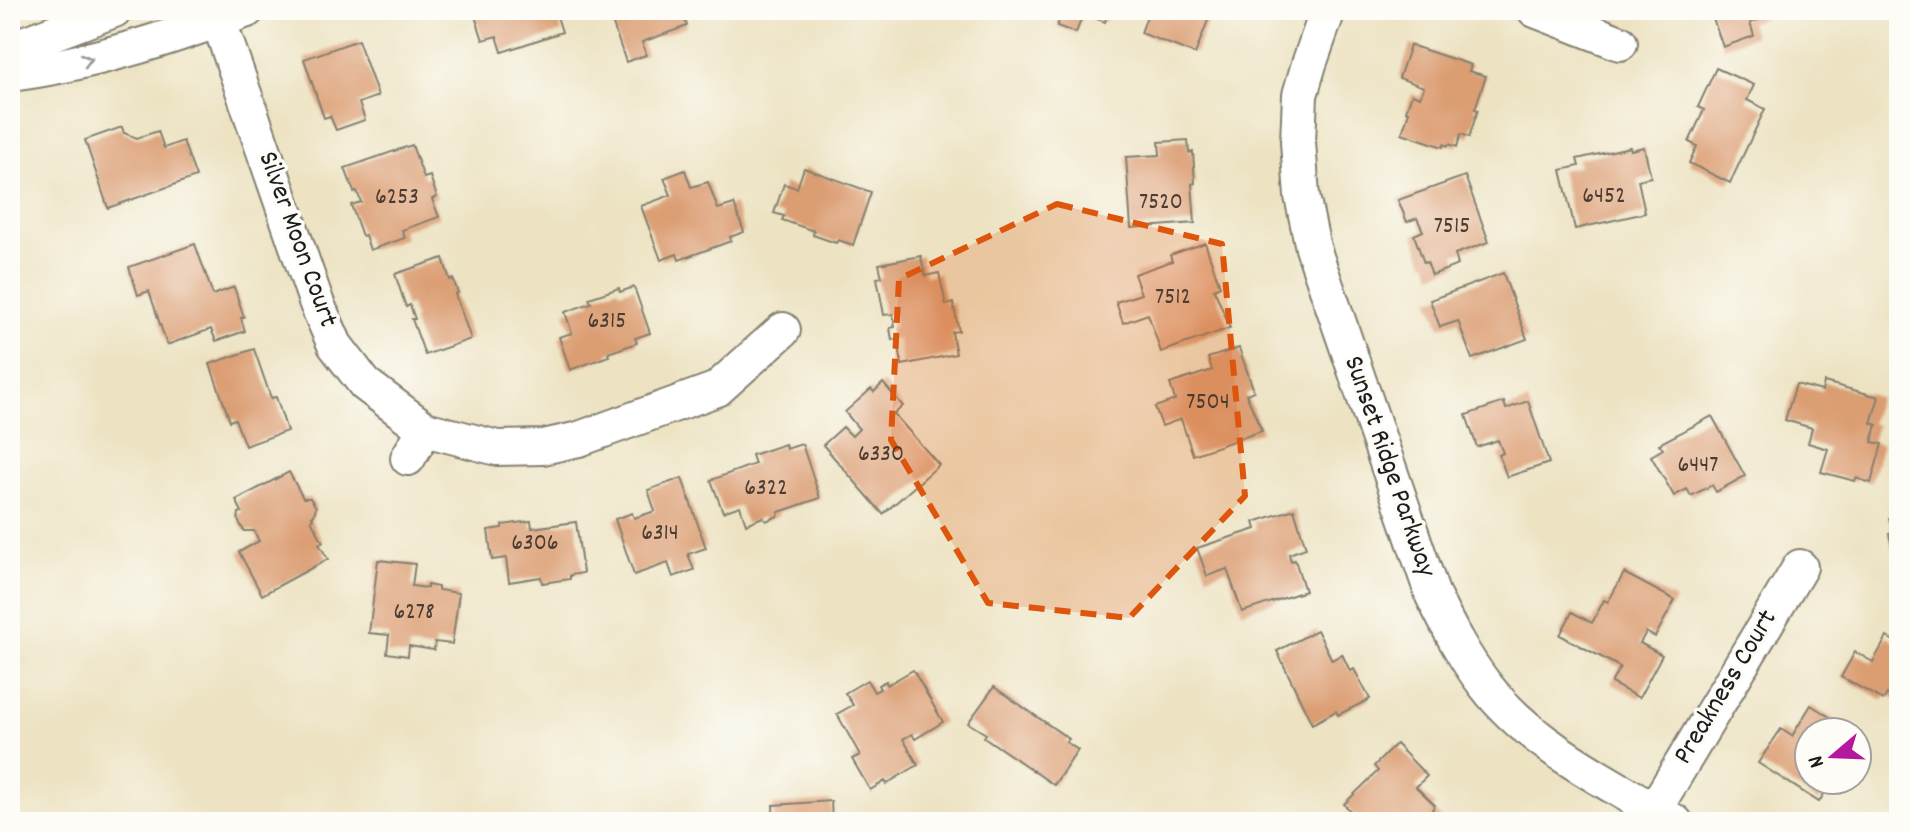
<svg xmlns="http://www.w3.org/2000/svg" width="1909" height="832" viewBox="0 0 1909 832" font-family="Dekko,sans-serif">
	<rect width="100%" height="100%" fill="#fdfcf7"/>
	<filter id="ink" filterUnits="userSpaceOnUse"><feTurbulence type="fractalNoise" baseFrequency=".0125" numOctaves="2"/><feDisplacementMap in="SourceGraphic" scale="16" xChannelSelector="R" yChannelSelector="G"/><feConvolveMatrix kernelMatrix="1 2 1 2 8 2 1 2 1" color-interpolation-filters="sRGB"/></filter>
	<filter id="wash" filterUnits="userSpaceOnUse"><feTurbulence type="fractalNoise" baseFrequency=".006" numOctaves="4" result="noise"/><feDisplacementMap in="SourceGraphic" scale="32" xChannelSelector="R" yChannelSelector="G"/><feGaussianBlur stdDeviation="1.8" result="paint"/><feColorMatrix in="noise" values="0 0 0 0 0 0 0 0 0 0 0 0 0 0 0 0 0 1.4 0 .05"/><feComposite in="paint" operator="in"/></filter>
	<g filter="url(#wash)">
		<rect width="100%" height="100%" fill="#ede3c3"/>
		<g id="blocks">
			<!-- building -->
			<g fill="#db9d72">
				<path d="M 473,10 L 555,10 L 562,32 L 502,52 L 497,36 L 483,40 Z"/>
				<path d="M 608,10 L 682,10 L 687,26 L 642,42 L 646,55 L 626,62 Z"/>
				<path d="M 1063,10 L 1109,10 L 1105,22 L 1083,14 L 1076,33 L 1057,26 Z"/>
				<path d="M 1149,10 L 1212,10 L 1195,54 L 1141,33 Z"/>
				<path d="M 1710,10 L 1786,10 L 1750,23 L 1754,36 L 1723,47 Z"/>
				<path d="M 358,40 L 378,96 L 359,103 L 365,120 L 336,130 L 330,116 L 324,118 L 304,59 Z"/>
				<path d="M 1410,45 L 1471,65 L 1469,71 L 1486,76 L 1475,109 L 1478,110 L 1469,137 L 1461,134 L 1457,147 L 1449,144 L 1448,146 L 1444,144 L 1443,147 L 1402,133 L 1409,112 L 1406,111 L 1412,94 L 1420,97 L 1424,87 L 1399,78 Z"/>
				<path d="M 1716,68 L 1754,85 L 1747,100 L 1765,109 L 1730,183 L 1689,163 L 1697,146 L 1689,142 L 1704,110 L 1698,107 Z"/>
				<path d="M 122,127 L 124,133 L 137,138 L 158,131 L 164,148 L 183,141 L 196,177 L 108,208 L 85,140 Z"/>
				<path d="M 1188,140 L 1189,153 L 1193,152 L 1195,183 L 1192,184 L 1195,223 L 1131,228 L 1126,157 L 1160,155 L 1159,142 Z"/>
				<path d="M 412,145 L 424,178 L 430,176 L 437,197 L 432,199 L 439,217 L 402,230 L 405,238 L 370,250 L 365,235 L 362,236 L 351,205 L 361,202 L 357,191 L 354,192 L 345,168 Z"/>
				<path d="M 1630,147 L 1631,150 L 1644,147 L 1651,177 L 1638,180 L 1645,213 L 1575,229 L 1561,170 L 1579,166 L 1577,159 Z"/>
				<path d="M 804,168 L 871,192 L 853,245 L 838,240 L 836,243 L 813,235 L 814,231 L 782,220 L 784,216 L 774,213 L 784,184 L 797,188 Z"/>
				<path d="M 685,170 L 691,187 L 708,182 L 718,209 L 734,204 L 744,232 L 730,237 L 731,241 L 679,260 L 677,254 L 661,260 L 641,206 L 671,195 L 664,178 Z"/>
				<path d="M 1465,176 L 1489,242 L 1455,254 L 1458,265 L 1432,275 L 1427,262 L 1424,263 L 1414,235 L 1423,231 L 1417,218 L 1407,222 L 1398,200 Z"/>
				<path d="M 1205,243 L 1220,286 L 1214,289 L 1230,328 L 1161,352 L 1148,314 L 1123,323 L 1116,302 L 1141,294 L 1134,274 L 1172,261 L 1170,255 Z"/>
				<path d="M 195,244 L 213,295 L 234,287 L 244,317 L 241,318 L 245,331 L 216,341 L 211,329 L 167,345 L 149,291 L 138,295 L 129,267 Z"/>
				<path d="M 921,256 L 925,276 L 939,273 L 946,305 L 953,303 L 959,331 L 952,332 L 956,354 L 902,365 L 898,339 L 892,340 L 890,328 L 895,327 L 893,314 L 884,315 L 877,278 L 882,277 L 879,264 Z"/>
				<path d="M 443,258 L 450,280 L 453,279 L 458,293 L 455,294 L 471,339 L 425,355 L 412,319 L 415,319 L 410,305 L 406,307 L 395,274 Z"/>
				<path d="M 1503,273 L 1527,339 L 1472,359 L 1458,321 L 1440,327 L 1430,300 Z"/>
				<path d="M 634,287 L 650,333 L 635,338 L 637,343 L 608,353 L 609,356 L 570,370 L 559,337 L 572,333 L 565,312 L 591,303 L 589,298 L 619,288 L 620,292 Z"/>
				<path d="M 1239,348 L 1254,391 L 1246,394 L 1262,431 L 1193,455 L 1181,419 L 1162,426 L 1155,407 L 1175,400 L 1170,384 L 1212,370 L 1208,358 Z"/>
				<path d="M 254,349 L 271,398 L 276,397 L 287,431 L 245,446 L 235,419 L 230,421 L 210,364 Z"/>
				<path d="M 1824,382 L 1879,397 L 1871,423 L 1877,425 L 1872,442 L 1882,444 L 1871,483 L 1856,478 L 1855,481 L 1821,472 L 1828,449 L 1808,443 L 1812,428 L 1785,420 L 1796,384 L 1822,391 Z"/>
				<path d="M 883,383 L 903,406 L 894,414 L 939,465 L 883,514 L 823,445 L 843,427 L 852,436 L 859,429 L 845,412 L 871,389 L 874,392 Z"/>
				<path d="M 1528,401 L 1549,463 L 1507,477 L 1499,455 L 1503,453 L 1498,440 L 1477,447 L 1466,415 L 1504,402 L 1506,409 Z"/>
				<path d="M 1712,416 L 1745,476 L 1716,492 L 1712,485 L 1691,496 L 1687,489 L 1674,496 L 1651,456 L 1663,449 L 1659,444 Z"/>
				<path d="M 785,444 L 786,449 L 802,444 L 820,498 L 779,512 L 778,516 L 766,521 L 763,517 L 746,524 L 740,506 L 723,512 L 711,480 L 755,464 L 752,455 Z"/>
				<path d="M 289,472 L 303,498 L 310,498 L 316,507 L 314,515 L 312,516 L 313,518 L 311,520 L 323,542 L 319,544 L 328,559 L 262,595 L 239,552 L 259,541 L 254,531 L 244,531 L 238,520 L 239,513 L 242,512 L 236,500 Z"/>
				<path d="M 682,478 L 706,548 L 688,554 L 694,570 L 673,577 L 668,563 L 634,575 L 615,519 L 632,513 L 634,518 L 655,511 L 648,490 Z"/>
				<path d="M 1899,495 L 1899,554 L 1894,555 L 1889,533 L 1893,532 L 1889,518 L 1897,516 L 1893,496 Z"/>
				<path d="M 1294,509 L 1306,548 L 1289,554 L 1291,561 L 1295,560 L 1305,591 L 1242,612 L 1227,569 L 1207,576 L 1197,548 L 1256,529 L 1254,522 Z"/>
				<path d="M 531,521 L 532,528 L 576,522 L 583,573 L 570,575 L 570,579 L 542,583 L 541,577 L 509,582 L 506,558 L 492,560 L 488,530 L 502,528 L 502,525 Z"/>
				<path d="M 378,560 L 415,564 L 412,586 L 427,588 L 427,585 L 438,587 L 438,590 L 459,593 L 452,644 L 435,642 L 434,650 L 409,646 L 408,656 L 387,653 L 389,635 L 369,633 Z"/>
				<path d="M 1624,573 L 1675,600 L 1655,637 L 1646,632 L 1640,643 L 1662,655 L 1639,698 L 1611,683 L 1620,667 L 1560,635 L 1572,612 L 1592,623 L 1604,600 L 1608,602 Z"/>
				<path d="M 1317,630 L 1332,660 L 1342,654 L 1350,671 L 1354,669 L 1370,699 L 1338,715 L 1336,711 L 1312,724 L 1277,651 Z"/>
				<path d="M 1887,637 L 1899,644 L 1899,701 L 1887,694 L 1883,700 L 1841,677 L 1855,652 L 1873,662 Z"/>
				<path d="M 913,670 L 943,722 L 915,739 L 912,734 L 903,739 L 918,765 L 886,784 L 885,781 L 870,790 L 852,759 L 860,755 L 837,714 L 853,705 L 845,693 L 867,680 L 874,692 L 880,689 L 878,685 L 886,681 L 887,685 Z"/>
				<path d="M 994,687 L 1069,739 L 1066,742 L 1078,750 L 1054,785 L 984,737 L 986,734 L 968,723 Z"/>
				<path d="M 1811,705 L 1853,732 L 1809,732 L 1809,780 L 1833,780 L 1819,802 L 1758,763 L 1781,729 L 1792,736 Z"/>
				<path d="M 1857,735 L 1867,742 L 1857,758 Z"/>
				<path d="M 1396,744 L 1427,776 L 1416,787 L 1435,805 L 1432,809 L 1445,822 L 1360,822 L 1344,804 L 1378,771 L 1374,766 Z"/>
				<path d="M 831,801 L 832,822 L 774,822 L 773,805 Z"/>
			</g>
		</g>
	</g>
	<g filter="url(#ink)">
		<use href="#blocks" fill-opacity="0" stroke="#848070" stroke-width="2"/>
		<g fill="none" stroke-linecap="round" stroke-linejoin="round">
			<defs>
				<g id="minor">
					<path d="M 215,10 L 317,304 L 335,345 L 365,384 L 425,429 L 497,448 L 543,447 L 579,439 L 717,389 L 783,330"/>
					<path d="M 1328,10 L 1309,64 L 1300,95 L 1298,142 L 1302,196 L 1313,248 L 1433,596 C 1449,628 1464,658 1486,686 C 1532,746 1611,784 1675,822"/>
					<path d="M 1535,10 L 1620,43"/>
					<path d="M 10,49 L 114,10"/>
					<path d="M 10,74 C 92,64 169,38 247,10"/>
					<path d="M 408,458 L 425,429"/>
					<path d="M 1654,810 L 1800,567"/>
				</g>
			</defs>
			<!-- minor casing -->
			<use href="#minor" stroke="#848070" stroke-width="38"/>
			<!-- minor -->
			<use href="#minor" stroke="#fff" stroke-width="34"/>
		</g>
		<!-- one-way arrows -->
		<defs><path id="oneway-chevron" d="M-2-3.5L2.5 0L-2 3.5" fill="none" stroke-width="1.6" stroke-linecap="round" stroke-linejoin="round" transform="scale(2)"/></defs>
		<use stroke="#999" href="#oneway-chevron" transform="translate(87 60) rotate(-16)"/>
	</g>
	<!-- marked area -->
	<path fill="#de560d" fill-opacity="0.2" stroke="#de560d" stroke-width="6" stroke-dasharray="16 10" stroke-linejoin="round" d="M 1057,204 L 1222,244 L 1245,496 L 1129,618 L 988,603 L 891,440 L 899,279 Z"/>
	<g text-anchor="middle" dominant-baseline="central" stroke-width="7" stroke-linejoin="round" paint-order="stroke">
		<!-- number labels -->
		<g font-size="24" fill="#4c3c32">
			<text x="1604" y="197">6452</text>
			<text x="397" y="198">6253</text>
			<text x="1161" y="203">7520</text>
			<text x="1452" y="227">7515</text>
			<text x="1173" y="298">7512</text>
			<text x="607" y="322">6315</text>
			<text x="1208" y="403">7504</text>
			<text x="881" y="455">6330</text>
			<text x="1698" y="466">6447</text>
			<text x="766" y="489">6322</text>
			<text x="660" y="534">6314</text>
			<text x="535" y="544">6306</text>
			<text x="414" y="613">6278</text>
		</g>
		<!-- street labels -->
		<g font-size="28" fill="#1c1c1c" stroke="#fdfcf7">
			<text transform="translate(296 240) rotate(70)">Silver Moon Court</text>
			<text transform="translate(1388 467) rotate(71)">Sunset Ridge Parkway</text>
			<text transform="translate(1727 688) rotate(-59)">Preakness Court</text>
		</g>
	</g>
	<!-- margin -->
	<rect width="1909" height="832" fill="none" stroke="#fdfcf7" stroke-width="40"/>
	<!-- north arrow -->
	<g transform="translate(1833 756) rotate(251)"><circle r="38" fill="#fdfcf7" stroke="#a3a29f" stroke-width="2"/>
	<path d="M0-6L14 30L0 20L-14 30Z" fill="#b5179e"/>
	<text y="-12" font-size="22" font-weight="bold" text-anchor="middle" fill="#1c1c1c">N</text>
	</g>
</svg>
